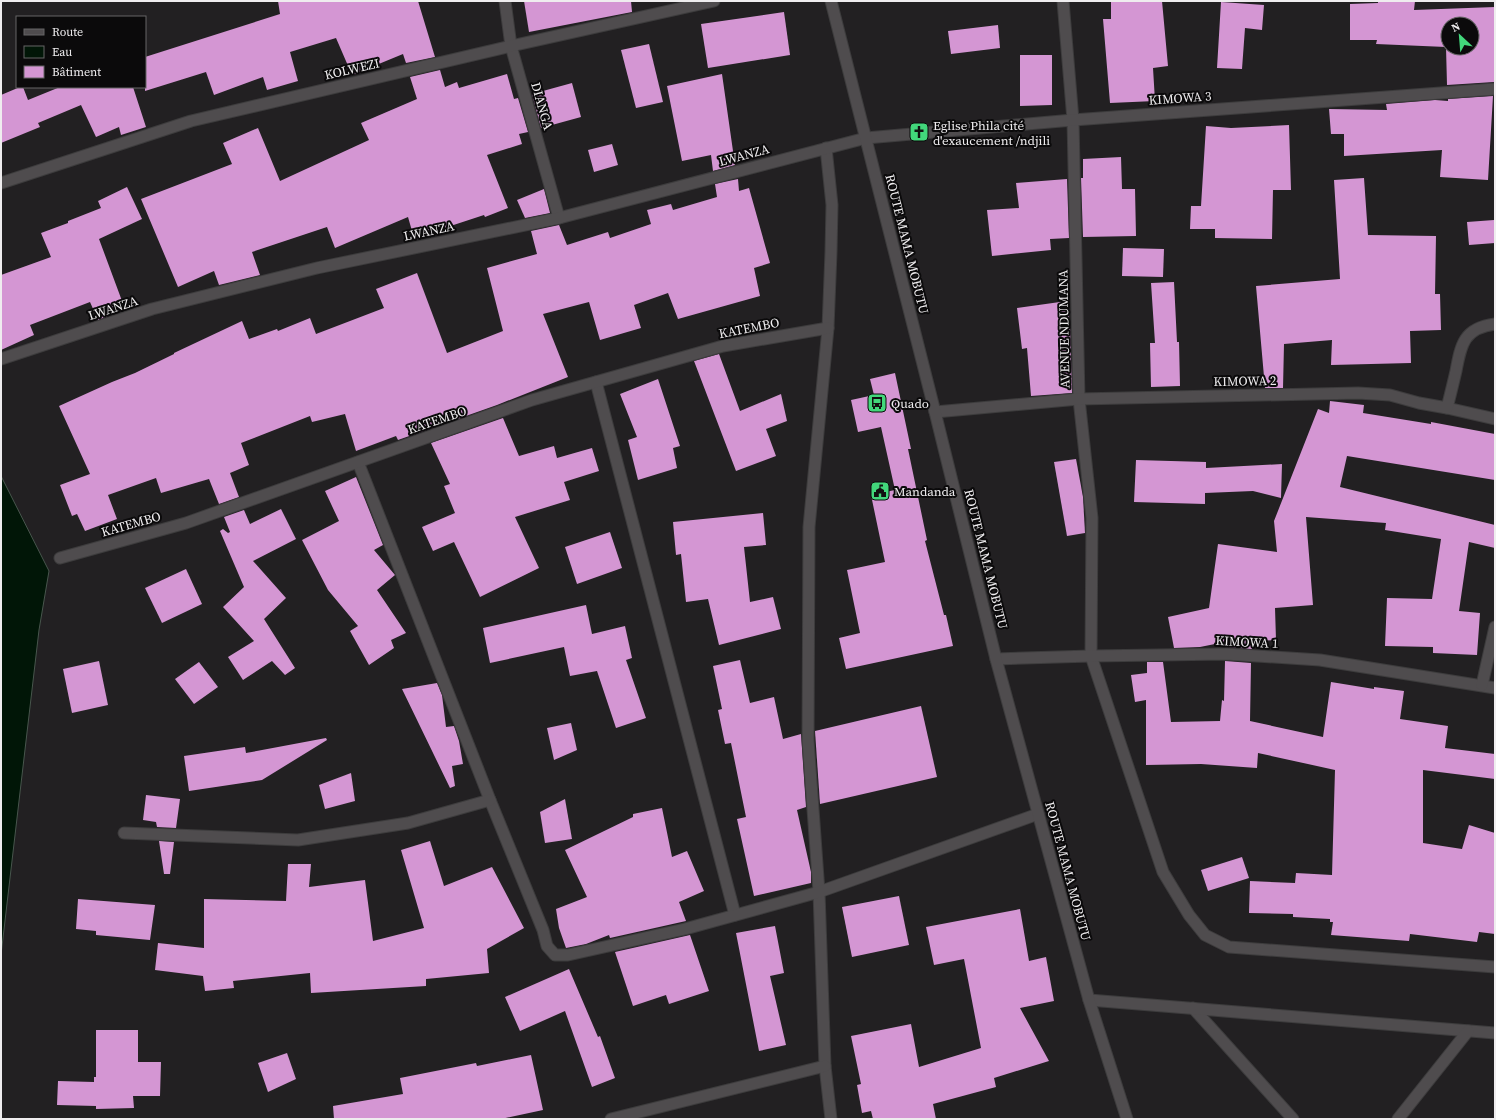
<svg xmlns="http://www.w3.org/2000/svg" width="1496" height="1120" viewBox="0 0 1496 1120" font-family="'Source Serif 4',serif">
	<rect width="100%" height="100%" fill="#222022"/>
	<!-- water -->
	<path fill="#011607" stroke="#48564d" d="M 1,476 L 49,571 L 39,630 L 1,955 Z"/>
	<!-- building -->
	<g fill="#d496d3" fill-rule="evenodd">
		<path d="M 278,1 L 418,1 L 435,57 L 406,63 L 403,54 L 352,75 L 336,38 L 290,52 L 298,81 L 267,90 L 263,77 L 214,95 L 206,72 L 145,91 L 145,57 L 280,14 Z"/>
		<path d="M 524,1 L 631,1 L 632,12 L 529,32 Z"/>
		<path d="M 1111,1 L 1162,1 L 1168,66 L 1153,68 L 1155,101 L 1110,103 L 1103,19 L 1111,19 Z"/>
		<path d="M 1378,1 L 1415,1 L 1414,10 L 1495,7 L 1494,82 L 1447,85 L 1446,47 L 1376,44 L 1377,40 L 1350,40 L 1350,4 L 1378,3 ZM 1448,24 L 1472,24 L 1472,48 L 1448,48 Z"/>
		<path d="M 1221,2 L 1264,5 L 1262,30 L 1245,28 L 1242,69 L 1217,68 Z"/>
		<path d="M 784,12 L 790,55 L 708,68 L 701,24 Z"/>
		<path d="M 998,25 L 1000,48 L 951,54 L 948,31 Z"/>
		<path d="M 649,44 L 663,102 L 636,108 L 621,50 Z"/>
		<path d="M 1020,55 L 1052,55 L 1052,105 L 1020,106 Z"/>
		<path d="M 440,70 L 445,87 L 457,82 L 459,88 L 507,74 L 514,99 L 518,98 L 528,132 L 519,134 L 522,144 L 487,155 L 508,208 L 485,217 L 484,215 L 414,238 L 408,217 L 335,248 L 327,227 L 252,252 L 260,275 L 219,285 L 214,271 L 178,287 L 141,199 L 232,164 L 223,143 L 258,128 L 280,181 L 369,140 L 361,123 L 417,99 L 410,77 Z"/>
		<path d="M 722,74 L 735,165 L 713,171 L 711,155 L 682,161 L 667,86 Z"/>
		<path d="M 572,83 L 581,117 L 541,128 L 532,94 Z"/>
		<path d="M 20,87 L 23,87 L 28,100 L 60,87 L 133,87 L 146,127 L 121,135 L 119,127 L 96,137 L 81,105 L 38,123 L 40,127 L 1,143 L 1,95 Z"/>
		<path d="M 1493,96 L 1488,180 L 1440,177 L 1442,150 L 1344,156 L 1344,134 L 1331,134 L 1329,109 L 1387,110 L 1386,104 L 1435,100 L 1448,101 L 1448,99 Z"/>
		<path d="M 1289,125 L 1291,190 L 1273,190 L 1272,239 L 1215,238 L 1215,229 L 1190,229 L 1191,206 L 1201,206 L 1206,126 L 1231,128 Z"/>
		<path d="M 612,144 L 618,165 L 594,172 L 588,150 Z"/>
		<path d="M 1121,157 L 1122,189 L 1135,189 L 1136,236 L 1083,237 L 1081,178 L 1083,178 L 1083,159 Z"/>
		<path d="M 1364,178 L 1368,235 L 1436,236 L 1435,294 L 1440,294 L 1441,330 L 1410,331 L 1411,363 L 1331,365 L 1332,340 L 1284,344 L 1283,388 L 1265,388 L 1256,286 L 1340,279 L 1334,180 Z"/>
		<path d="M 738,179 L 739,191 L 749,188 L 770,263 L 754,268 L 760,296 L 678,319 L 668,293 L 634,305 L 641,328 L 600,340 L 589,302 L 543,314 L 568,377 L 497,405 L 398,440 L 396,436 L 356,451 L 345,414 L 312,422 L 310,416 L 241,443 L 249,465 L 230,473 L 239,497 L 219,504 L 209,479 L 161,493 L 156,478 L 108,495 L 117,519 L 85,531 L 77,514 L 72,516 L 60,485 L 90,474 L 59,406 L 112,382 L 135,373 L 174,354 L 174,353 L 242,321 L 249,339 L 277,329 L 278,331 L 310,318 L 316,334 L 384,308 L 376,289 L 417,273 L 447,353 L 503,331 L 487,268 L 537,254 L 531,231 L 559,225 L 567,245 L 608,232 L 610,238 L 651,224 L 647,210 L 671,204 L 673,210 L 717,197 L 715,184 Z"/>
		<path d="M 1067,179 L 1069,238 L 1050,239 L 1051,250 L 992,256 L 987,210 L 1019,208 L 1016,183 Z"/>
		<path d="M 127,187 L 142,219 L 99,239 L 125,309 L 98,320 L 90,302 L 30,325 L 34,335 L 1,350 L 1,275 L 51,257 L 41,233 L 68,223 L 68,221 L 101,208 L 98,201 Z"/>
		<path d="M 544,189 L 550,213 L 525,218 L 517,200 Z"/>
		<path d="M 1494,220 L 1495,243 L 1469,245 L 1467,222 Z"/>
		<path d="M 1123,248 L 1164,249 L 1163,277 L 1122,276 Z"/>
		<path d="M 1174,282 L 1177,342 L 1179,342 L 1180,386 L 1151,387 L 1150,343 L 1155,343 L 1151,283 Z"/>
		<path d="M 1067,301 L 1070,327 L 1072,393 L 1031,396 L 1027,348 L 1022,349 L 1017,308 Z"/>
		<path d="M 719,354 L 740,411 L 781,394 L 787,421 L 766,429 L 776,456 L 736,471 L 694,361 Z"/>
		<path d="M 895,373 L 911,449 L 908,449 L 927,540 L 925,541 L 944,615 L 946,615 L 953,646 L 846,669 L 839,638 L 860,633 L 847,570 L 885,562 L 871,495 L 895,490 L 881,427 L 858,432 L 851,400 L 874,395 L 870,379 Z"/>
		<path d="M 658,379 L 680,446 L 673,448 L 677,468 L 638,480 L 628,440 L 637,437 L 620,394 Z"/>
		<path d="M 1330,401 L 1364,405 L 1363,413 L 1431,424 L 1431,422 L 1495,434 L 1495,480 L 1347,456 L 1340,487 L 1495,525 L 1495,548 L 1469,542 L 1459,611 L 1480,613 L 1477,655 L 1433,653 L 1433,647 L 1385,646 L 1387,598 L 1432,599 L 1441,539 L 1385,530 L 1386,523 L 1306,517 L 1313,605 L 1275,608 L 1276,640 L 1252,641 L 1252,649 L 1225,647 L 1225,642 L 1200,647 L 1174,648 L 1168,617 L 1209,608 L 1218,544 L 1277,552 L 1274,521 L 1318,409 L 1329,413 Z"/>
		<path d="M 503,418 L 519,456 L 554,446 L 557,458 L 592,448 L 599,471 L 564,482 L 570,500 L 515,517 L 539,568 L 480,597 L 454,542 L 433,551 L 422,527 L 455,513 L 444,486 L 450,484 L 431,443 Z"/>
		<path d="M 1076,459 L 1083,497 L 1085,533 L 1067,536 L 1054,462 Z"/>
		<path d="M 1136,460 L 1206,462 L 1206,468 L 1282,464 L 1281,498 L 1253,491 L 1205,493 L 1205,504 L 1134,502 Z"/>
		<path d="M 356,477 L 383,545 L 374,550 L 395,575 L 377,590 L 406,633 L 391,640 L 394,648 L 369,665 L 350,631 L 358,626 L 328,590 L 302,540 L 339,521 L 325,491 Z"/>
		<path d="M 281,509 L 296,539 L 253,561 L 286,598 L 264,619 L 295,668 L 285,675 L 272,661 L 243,680 L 228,657 L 254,641 L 223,607 L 244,587 L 220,531 L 223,529 L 228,533 L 230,532 L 224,517 L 244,510 L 250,524 Z"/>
		<path d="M 763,513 L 766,545 L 744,547 L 750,602 L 773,597 L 781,629 L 719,645 L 708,599 L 686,602 L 681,554 L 676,555 L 673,522 Z"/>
		<path d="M 610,532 L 622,568 L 577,584 L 565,547 Z"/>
		<path d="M 186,569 L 202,604 L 162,623 L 145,588 Z"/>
		<path d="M 586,605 L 592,634 L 625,626 L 632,658 L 626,660 L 646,718 L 616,728 L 597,671 L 570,676 L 564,647 L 490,663 L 483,628 Z"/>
		<path d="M 740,660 L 750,703 L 774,697 L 783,739 L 801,734 L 806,807 L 797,810 L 811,872 L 811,883 L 754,896 L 737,819 L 746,817 L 731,743 L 725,744 L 718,710 L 722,709 L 713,666 Z"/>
		<path d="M 99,661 L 108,705 L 72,713 L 63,669 Z"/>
		<path d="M 1225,661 L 1251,663 L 1250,721 L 1323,737 L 1331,682 L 1374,689 L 1374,687 L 1404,691 L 1400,719 L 1448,726 L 1445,748 L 1495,754 L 1495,779 L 1423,770 L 1423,843 L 1462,849 L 1469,825 L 1495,833 L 1495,934 L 1479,932 L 1477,942 L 1410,934 L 1409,941 L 1331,935 L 1333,922 L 1330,922 L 1330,919 L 1293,917 L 1293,914 L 1249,913 L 1250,881 L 1295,883 L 1296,873 L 1332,875 L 1335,770 L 1258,753 L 1257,768 L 1201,764 L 1146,765 L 1146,700 L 1135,702 L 1131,675 L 1147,673 L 1147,662 L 1163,662 L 1171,722 L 1220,721 L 1222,700 L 1224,701 Z"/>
		<path d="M 199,662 L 218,687 L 194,704 L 175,679 Z"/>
		<path d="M 437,683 L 442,695 L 446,727 L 454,726 L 459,741 L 463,764 L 452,766 L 455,786 L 450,788 L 402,689 Z"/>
		<path d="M 921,706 L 937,777 L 820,804 L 815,731 Z"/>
		<path d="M 571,723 L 577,750 L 554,760 L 547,728 Z"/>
		<path d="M 326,738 L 327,740 L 262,780 L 189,791 L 184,756 L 245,747 L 246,753 Z"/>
		<path d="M 351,773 L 355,801 L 325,809 L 319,785 Z"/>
		<path d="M 146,795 L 180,799 L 176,828 L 157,827 L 156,822 L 143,820 Z"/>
		<path d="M 565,799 L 572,839 L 545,843 L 540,812 Z"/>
		<path d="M 662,808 L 672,857 L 687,851 L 704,891 L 679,902 L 686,921 L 610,938 L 609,935 L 586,944 L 566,948 L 559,928 L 556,909 L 587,897 L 565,850 L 633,817 L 633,814 Z"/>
		<path d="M 159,841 L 174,842 L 170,874 L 164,874 Z"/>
		<path d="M 430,841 L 444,886 L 492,867 L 524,928 L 487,949 L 489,973 L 426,979 L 426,986 L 311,993 L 310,973 L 233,981 L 234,988 L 205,991 L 203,976 L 155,970 L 158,943 L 204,948 L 204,899 L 286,901 L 288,864 L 311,864 L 309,887 L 365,880 L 373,941 L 424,928 L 401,850 Z"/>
		<path d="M 1242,857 L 1249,878 L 1208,891 L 1201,870 Z"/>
		<path d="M 899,896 L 909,945 L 852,957 L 842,907 Z"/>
		<path d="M 78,899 L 155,905 L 150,940 L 96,935 L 96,931 L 76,929 Z"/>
		<path d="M 1020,909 L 1029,961 L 1046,957 L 1054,1001 L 1020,1008 L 1049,1061 L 994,1078 L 996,1087 L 933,1104 L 936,1119 L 873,1119 L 871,1111 L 862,1113 L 857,1085 L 861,1084 L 851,1036 L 911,1024 L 919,1067 L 981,1048 L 964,959 L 934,965 L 926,927 Z"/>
		<path d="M 775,926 L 784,973 L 770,976 L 786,1045 L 759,1051 L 736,933 Z"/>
		<path d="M 690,935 L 709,991 L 669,1004 L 666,995 L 633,1006 L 615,952 Z"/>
		<path d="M 569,969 L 598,1037 L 600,1036 L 615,1078 L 592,1087 L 565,1011 L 520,1031 L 505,997 Z"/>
		<path d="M 96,1030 L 138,1030 L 138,1062 L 161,1062 L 160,1096 L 133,1096 L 134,1108 L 96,1109 L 96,1106 L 57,1105 L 58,1081 L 94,1082 L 94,1077 L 96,1077 Z"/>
		<path d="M 287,1053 L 296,1079 L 268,1092 L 258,1063 Z"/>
		<path d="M 531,1055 L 543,1110 L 501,1119 L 334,1119 L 333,1106 L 403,1094 L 400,1078 L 476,1063 L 477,1066 Z"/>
	</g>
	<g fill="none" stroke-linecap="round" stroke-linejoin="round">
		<defs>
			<path id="service" d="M 1193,1008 L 1293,1119"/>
			<g id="minor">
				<path d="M 505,1 L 511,46 L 559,218"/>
				<path d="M 1063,1 L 1073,120 L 1079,399 L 1092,518 L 1091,656 L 1163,872 L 1189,915 L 1205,935 L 1229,947 L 1495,967"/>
				<path d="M 826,148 L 832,205 L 831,252 L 828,328 L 809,527 L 808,740 L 819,892 L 825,1066 L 831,1119"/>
				<path d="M 1,183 L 191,121 L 511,46 L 714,1"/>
				<path d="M 1,359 L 152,309 L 317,268 L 559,218 L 866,138 L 1073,120 L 1495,89"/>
				<path d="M 596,382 L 735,915"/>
				<path d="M 1447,408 L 1495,419"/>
				<path d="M 935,412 L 1079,399 L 1358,393 L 1390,395 L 1419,403 L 1447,408 C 1450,396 1453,384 1456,371 C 1461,344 1464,328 1495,324"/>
				<path d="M 358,462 L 490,800 L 543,930 L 547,946 L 555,955 L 568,955 L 685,929 L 819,892 L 1038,814"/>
				<path d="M 60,558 L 186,523 L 532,400 L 723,346 L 828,328"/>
				<path d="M 996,659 L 1091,656 L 1226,654 L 1320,660 L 1495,688"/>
				<path d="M 1482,685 L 1495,627"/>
				<path d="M 124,833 L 298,840 L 408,823 L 490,800"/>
				<path d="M 1089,1000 L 1495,1033"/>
				<path d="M 611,1119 L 825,1066"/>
				<path d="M 1398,1119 L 1468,1031"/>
			</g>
			<path id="tertiary" d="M 831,1 L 935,412 L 996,659 L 1089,1000 L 1127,1119"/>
		</defs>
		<!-- service casing -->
		<use href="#service" stroke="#3d3c3d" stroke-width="13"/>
		<!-- minor casing -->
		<use href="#minor" stroke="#3d3c3d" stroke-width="13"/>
		<!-- tertiary casing -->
		<use href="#tertiary" stroke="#3d3c3d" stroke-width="13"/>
		<!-- service -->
		<use href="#service" stroke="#4f4c4e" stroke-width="11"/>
		<!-- minor -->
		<use href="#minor" stroke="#4f4c4e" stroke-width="11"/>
		<!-- tertiary -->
		<use href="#tertiary" stroke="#4f4c4e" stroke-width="11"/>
	</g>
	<!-- icons -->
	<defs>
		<symbol id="church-square" viewBox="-11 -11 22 22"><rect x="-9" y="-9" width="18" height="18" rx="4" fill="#42d77b" stroke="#0b0a0b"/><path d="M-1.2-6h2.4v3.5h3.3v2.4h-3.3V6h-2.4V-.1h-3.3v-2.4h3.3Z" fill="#111"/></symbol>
		<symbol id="bus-square" viewBox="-11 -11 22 22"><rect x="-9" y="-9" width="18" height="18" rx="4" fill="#42d77b" stroke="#0b0a0b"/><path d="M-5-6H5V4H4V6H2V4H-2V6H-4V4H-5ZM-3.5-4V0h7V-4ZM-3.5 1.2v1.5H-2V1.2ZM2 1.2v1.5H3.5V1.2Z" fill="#111"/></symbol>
		<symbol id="civic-square" viewBox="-11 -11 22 22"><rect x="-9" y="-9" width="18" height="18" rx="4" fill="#42d77b" stroke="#0b0a0b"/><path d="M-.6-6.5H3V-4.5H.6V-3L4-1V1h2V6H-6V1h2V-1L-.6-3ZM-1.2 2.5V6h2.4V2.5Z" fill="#111"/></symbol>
	</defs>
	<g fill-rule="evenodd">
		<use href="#church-square" x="908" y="121" width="22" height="22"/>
		<use href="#bus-square" x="866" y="392" width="22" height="22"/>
		<use href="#civic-square" x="869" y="480" width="22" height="22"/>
	</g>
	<g text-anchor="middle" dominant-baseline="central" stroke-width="4" stroke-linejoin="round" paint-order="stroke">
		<!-- street labels -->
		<g font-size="13" fill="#efedef" stroke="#0b0a0b">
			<text transform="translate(352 69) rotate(-13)">KOLWEZI</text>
			<text transform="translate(1180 98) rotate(-4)">KIMOWA 3</text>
			<text transform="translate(542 106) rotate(74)">DIANGA</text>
			<text transform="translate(744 155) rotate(-15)">LWANZA</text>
			<text transform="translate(429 231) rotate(-12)">LWANZA</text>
			<text transform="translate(907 244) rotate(76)">ROUTE MAMA MOBUTU</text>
			<text transform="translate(113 308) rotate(-18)">LWANZA</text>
			<text transform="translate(749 328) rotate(-11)">KATEMBO</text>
			<text transform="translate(1064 329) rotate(-91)">AVENUE NDUMANA</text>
			<text transform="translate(1245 381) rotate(-1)">KIMOWA 2</text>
			<text transform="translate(437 420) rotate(-19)">KATEMBO</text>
			<text transform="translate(131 524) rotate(-16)">KATEMBO</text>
			<text transform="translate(986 559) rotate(76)">ROUTE MAMA MOBUTU</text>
			<text transform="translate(1247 642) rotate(3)">KIMOWA 1</text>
			<text transform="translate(1068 871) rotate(75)">ROUTE MAMA MOBUTU</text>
		</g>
		<!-- poi labels -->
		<g font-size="13" fill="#efedef" stroke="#0b0a0b" text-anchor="start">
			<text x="933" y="125">Eglise Phila cité<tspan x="933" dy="15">d'exaucement /ndjili</tspan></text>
			<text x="891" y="403">Quado</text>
			<text x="894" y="491">Mandanda</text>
		</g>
	</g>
	<!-- border -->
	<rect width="1496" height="1120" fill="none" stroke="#efedef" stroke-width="4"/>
	<!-- legend -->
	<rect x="16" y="16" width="130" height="72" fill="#0b0a0b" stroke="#666566"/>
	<rect x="24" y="29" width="20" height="6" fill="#4f4c4e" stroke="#666566"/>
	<text x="52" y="36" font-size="12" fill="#efedef">Route</text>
	<rect x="24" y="46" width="20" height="12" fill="#011607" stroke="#666566"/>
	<text x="52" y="56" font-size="12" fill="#efedef">Eau</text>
	<rect x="24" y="66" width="20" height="12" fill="#d496d3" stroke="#666566"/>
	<text x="52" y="76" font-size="12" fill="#efedef">Bâtiment</text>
	<!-- north arrow -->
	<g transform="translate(1460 36) rotate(334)"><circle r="19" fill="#0b0a0b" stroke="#666566"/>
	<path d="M0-3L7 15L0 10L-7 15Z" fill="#42d77b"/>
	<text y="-6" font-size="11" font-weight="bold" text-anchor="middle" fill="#efedef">N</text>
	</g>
</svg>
